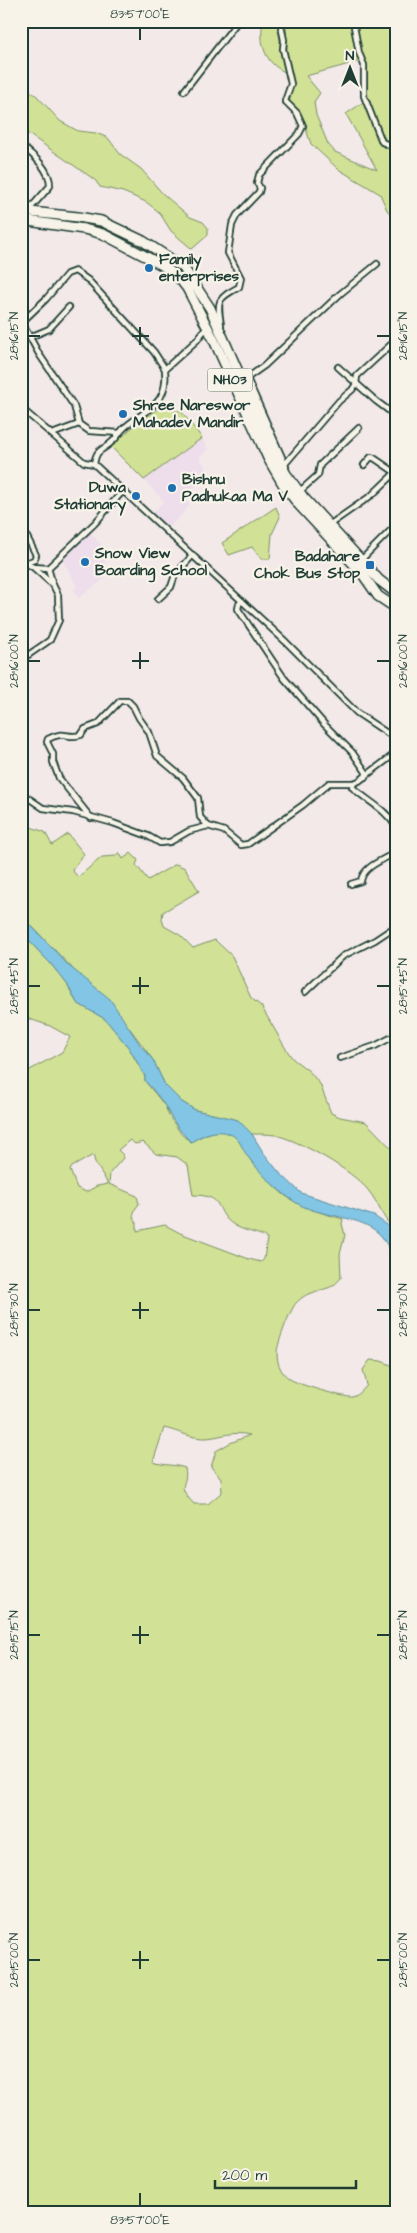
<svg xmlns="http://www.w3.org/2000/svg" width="417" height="2233" viewBox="0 0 417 2233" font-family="'Architects Daughter',sans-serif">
	<rect width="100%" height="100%" fill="#f3e9e9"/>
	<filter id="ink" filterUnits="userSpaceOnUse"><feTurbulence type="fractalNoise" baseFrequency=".02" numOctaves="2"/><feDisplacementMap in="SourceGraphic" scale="10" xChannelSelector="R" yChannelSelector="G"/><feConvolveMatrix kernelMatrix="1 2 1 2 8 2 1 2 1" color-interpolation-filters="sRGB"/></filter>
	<g filter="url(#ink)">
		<!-- built -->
		<g fill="#eeddea">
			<path d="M 202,438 L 208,450 L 199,457 L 210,476 L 182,495 L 190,505 L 170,527 L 152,514 L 164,501 L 144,480 Z"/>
			<path d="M 89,531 L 111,556 L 101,567 L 105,578 L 79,598 L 74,590 L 77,586 L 61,557 Z"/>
		</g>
		<!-- green -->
		<g fill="#d1e195" stroke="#788f64" fill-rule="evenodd">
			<path d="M 263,21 L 277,21 L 285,72 C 264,63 259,42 263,21 Z"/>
			<path d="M 286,21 L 396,21 L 396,220 L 387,210 L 380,194 L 338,169 L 311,144 L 300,112 L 289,102 L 294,86 L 287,57 ZM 364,60 C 368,73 363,86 368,99 L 346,114 L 377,170 L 335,152 L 328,144 L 316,115 L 314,102 L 320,93 L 306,76 Z"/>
			<path d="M 21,84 L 37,96 L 60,121 L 78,131 L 96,133 L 108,138 L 120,154 L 141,169 L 163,194 L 190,217 L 203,222 L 208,228 L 208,235 L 192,249 L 171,231 L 159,212 L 146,202 L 123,192 L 100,187 L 95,180 L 21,129 Z"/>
			<path d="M 21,215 L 102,227 L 165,259 L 181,271 L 203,304 L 271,453 L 286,479 L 374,581 L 364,572 L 298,500 L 279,474 L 201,308 L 182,275 L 168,265 L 101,229 L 21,217 Z"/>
			<path d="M 168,403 L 174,411 L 181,411 L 202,438 L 144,480 L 111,447 L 138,422 Z"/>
			<path d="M 276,507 L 280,517 L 272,534 L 270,559 L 261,559 L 252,547 L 229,555 L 222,543 Z"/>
			<path d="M 25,825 L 45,832 L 52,845 L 68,834 L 84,854 L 72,870 L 78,877 L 102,857 L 116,856 L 119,852 L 123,859 L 131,853 L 138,860 L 136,865 L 148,880 L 176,864 L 185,868 L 199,891 L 163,912 L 162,919 L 164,926 L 180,935 L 193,948 L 215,940 L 232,956 L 251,998 L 261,1006 L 286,1049 L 293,1059 L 309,1071 L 320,1084 L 331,1113 L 340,1117 L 366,1122 L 396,1153 L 396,1231 C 383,1221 379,1203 368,1190 C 353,1171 299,1140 275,1135 C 268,1134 260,1134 252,1134 L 238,1120 L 195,1110 L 182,1102 L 165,1085 L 153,1060 L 128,1026 L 21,915 L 21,828 Z"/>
			<path d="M 21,937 L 30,942 L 50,963 L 67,984 L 77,1003 L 105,1019 L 129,1048 L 145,1077 L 145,1081 L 165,1106 L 169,1116 L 182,1135 L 191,1142 C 204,1135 222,1124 237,1138 C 242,1143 244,1152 249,1158 C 259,1170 271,1184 283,1194 C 301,1208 322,1213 343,1219 L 342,1224 L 345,1235 L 340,1254 L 341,1278 C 330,1291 326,1287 312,1293 C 306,1294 300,1299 296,1303 C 290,1310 277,1344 277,1353 C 277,1364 281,1373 290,1379 C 296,1384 345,1398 352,1397 C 358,1396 363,1390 367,1385 L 363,1370 L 370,1360 L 381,1361 L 396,1367 L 396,2212 L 21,2212 L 21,1075 L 62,1052 L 70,1037 L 50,1026 L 21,1016 ZM 130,1140 L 135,1144 L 143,1142 L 156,1154 L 177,1157 L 188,1165 L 193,1195 C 227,1195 213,1212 234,1225 C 245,1232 257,1232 267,1238 L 264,1259 L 261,1262 L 249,1259 L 180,1233 L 165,1225 L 137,1231 L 137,1223 L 133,1217 L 135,1209 L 139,1204 L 137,1196 L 109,1184 L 110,1173 L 123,1158 L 123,1155 L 118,1150 ZM 93,1155 L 95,1162 L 108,1184 L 97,1186 L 86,1192 L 77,1188 L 70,1170 L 72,1167 ZM 164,1428 C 178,1431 192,1439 207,1438 C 225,1436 231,1431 250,1435 L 230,1443 L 216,1451 L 211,1467 L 221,1478 L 222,1492 L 208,1504 L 194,1504 C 174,1483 189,1487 185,1468 C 174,1464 164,1466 153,1462 Z"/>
		</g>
		<!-- water -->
		<path fill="#83c5e4" stroke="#5b8f9e" d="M 21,915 L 69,966 L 110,999 L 141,1046 L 153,1060 L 165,1085 L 182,1102 L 195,1110 L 238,1120 L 252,1134 L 263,1152 L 278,1171 L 301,1193 L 374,1216 L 396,1231 L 396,1260 C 391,1253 387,1244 382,1237 C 364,1214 318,1218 295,1202 C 277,1190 261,1174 248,1157 C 242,1149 240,1138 230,1134 C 215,1128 203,1135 191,1142 C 179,1131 173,1120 165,1106 C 160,1097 152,1089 145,1081 L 145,1076 L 129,1048 L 105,1019 L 77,1003 L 67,984 L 50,963 L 30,942 L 21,937 Z"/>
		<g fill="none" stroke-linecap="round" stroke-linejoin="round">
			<defs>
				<g id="street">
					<path d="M 353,21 L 359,53 L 364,65 L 364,96 L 382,142 L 396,148"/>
					<path d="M 184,91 L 238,21"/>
					<path d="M 21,146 C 33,154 51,171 50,186 L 28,211"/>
					<path d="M 21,321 L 39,354 L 74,406 L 79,424 L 89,431 L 120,433"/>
					<path d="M 22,322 L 46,299 L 67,274 L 75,271 L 88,280 L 154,352 L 165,369"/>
					<path d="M 221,325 C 217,300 217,299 239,287 L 241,278 L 228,253 L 232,225 L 237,215 L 259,192 L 260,188 L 257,183 L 259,175 L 299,134 L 303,126 L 297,113 L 285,101 L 291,84 L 283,49 L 284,40 L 280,21"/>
					<path d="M 30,337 L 49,329 L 69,307"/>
					<path d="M 338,367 L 376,401 L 396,416"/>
					<path d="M 21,408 L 84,462 L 94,464 L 286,642 L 357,713 L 396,739"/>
					<path d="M 52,434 L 79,424"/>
					<path d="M 94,464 C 97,447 102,452 113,441 C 117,438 119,433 123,429 C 145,408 169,407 165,369 L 197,340 L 207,327"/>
					<path d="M 285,464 L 247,378 L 264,366 L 340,294 L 377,264"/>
					<path d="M 364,465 L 371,457 L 374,458 L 396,473"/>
					<path d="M 286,467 L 285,464 L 339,401 L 352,390 L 356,384 L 357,376 L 396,340"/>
					<path d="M 299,492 L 318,475 L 320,465 L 359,428"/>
					<path d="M 21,525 L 36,555 L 34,560 L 25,563"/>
					<path d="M 329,525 L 372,495 L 395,473"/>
					<path d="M 361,560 L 396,525"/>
					<path d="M 21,565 L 25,563 L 33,567 L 48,568 L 95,523 L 122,492"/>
					<path d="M 48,568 L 53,585"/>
					<path d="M 158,599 L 171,587 L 175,575 L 193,555"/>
					<path d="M 242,601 L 239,604 L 238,609 L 284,678 L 325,725 L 352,752 L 366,772 L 366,777"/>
					<path d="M 21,660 L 50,640 L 59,620 L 58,595 L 53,585 L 33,567"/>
					<path d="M 354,783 L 352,787 C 367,801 386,809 396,827"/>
					<path d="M 21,793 L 43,808 L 73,812 L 113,823 L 148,836 L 160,843 L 170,842 L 189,831 L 208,826 L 224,831 L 241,845 L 248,844 L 303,805 L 329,783 L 354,783 L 359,781 L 396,753"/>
					<path d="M 91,818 L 59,778 L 53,762 L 53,754 L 47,742 L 48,739 C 64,730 67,739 81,735 L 85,729 L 98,724 L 120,701 L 128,701 L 133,706 L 139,718 L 149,732 L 157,756 L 183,778 L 198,798 L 200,817 L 208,826"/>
					<path d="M 351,884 L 361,881 C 363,866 384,860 396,852"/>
					<path d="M 305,992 L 343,956 L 375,940 L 396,926"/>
					<path d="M 340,1058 L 375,1046 L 396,1035"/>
				</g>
				<g id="highway">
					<path d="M 21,211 L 78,217 L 101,221 L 143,241 L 183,267 L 210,308 L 272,449 L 286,474 L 303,497 L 379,580 L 396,593"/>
					<path d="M 21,220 L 84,229 L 103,234 L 162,265 L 180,279 L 187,288 L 213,338 L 268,458 L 283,484 L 299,505 L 362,573 L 378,596 L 396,608"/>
				</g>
			</defs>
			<!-- street casing -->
			<use href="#street" stroke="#1f3d34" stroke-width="8"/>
			<!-- highway casing -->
			<use href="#highway" stroke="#1f3d34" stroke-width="12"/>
			<!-- street -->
			<use href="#street" stroke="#f7f3e8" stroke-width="4.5"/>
			<!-- highway -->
			<use href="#highway" stroke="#f7f3e8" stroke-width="9"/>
		</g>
	</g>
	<!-- ticks -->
	<path fill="none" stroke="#1f3d34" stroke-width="2" d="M 140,28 L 140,40M 140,327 L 140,345M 28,336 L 40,336M 132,336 L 149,336M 377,336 L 390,336M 140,652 L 140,669M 28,661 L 40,661M 132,661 L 149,661M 377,661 L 390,661M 140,977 L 140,994M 28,986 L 40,986M 132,986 L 149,986M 377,986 L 390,986M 140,1302 L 140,1319M 28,1310 L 40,1310M 132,1310 L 149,1310M 377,1310 L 390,1310M 140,1626 L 140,1644M 28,1635 L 40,1635M 132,1635 L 149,1635M 377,1635 L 390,1635M 140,1951 L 140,1969M 28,1960 L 40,1960M 132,1960 L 149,1960M 377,1960 L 390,1960M 140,2193 L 140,2206"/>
	<!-- markers -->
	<g fill="#1f6fb2" stroke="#f7f3e8" stroke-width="2">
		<circle cx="149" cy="268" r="5"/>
		<circle cx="123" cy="414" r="5"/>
		<circle cx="172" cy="488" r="5"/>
		<circle cx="136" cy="496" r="5"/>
		<circle cx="85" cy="562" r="5"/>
		<rect x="365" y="560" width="10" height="10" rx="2.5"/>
	</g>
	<g text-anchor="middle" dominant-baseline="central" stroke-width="4.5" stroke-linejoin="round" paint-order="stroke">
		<!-- shield labels -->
		<rect fill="#f7f3e8" stroke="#60746a" stroke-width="1" x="207.5" y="368.5" width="45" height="23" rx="4"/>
		<g font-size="14" font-weight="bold" fill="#1f3d34">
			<text x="230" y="380">NH03</text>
		</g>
		<!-- poi labels -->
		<g font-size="15" font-weight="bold" fill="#1f3d34" stroke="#f7f3e8" text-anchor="start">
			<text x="159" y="259">Family<tspan x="159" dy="17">enterprises</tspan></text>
			<text x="133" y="405">Shree Nareswor<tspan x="133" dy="17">Mahadev Mandir</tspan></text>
			<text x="182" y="479">Bishnu<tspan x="182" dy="17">Padhukaa Ma V</tspan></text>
			<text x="126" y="487" text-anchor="end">Duwa<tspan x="126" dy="17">Stationary</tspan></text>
			<text x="95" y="553">Snow View<tspan x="95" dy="17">Boarding School</tspan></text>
			<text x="360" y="556" text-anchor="end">Badahare<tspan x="360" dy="17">Chok Bus Stop</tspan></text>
		</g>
	</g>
	<!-- margin -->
	<rect width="417" height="2233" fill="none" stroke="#f7f3e8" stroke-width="55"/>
	<!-- north arrow -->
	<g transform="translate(350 68)" stroke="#f7f3e8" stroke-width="4" paint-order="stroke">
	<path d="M0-4L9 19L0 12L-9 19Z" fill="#1f3d34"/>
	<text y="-8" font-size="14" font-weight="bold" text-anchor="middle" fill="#1f3d34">N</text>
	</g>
	<!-- scale -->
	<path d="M215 2180v8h141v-8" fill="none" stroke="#1f3d34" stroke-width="2.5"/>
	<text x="222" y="2180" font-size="15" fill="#1f3d34" stroke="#f7f3e8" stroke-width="4" paint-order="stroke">200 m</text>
	<rect x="28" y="28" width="362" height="2178" fill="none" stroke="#1f3d34" stroke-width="2"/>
	<g font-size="12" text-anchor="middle" fill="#1f3d34">
		<text x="140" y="18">83°57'00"E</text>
		<text transform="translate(14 336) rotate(-90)" y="4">28°16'15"N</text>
		<text transform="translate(403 336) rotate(-90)" y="4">28°16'15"N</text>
		<text transform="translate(14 661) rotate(-90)" y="4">28°16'00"N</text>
		<text transform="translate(403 661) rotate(-90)" y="4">28°16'00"N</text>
		<text transform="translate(14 986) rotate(-90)" y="4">28°15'45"N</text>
		<text transform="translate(403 986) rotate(-90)" y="4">28°15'45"N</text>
		<text transform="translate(14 1310) rotate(-90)" y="4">28°15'30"N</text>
		<text transform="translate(403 1310) rotate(-90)" y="4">28°15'30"N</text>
		<text transform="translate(14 1635) rotate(-90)" y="4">28°15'15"N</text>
		<text transform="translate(403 1635) rotate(-90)" y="4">28°15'15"N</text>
		<text transform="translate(14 1960) rotate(-90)" y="4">28°15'00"N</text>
		<text transform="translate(403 1960) rotate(-90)" y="4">28°15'00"N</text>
		<text x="140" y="2224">83°57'00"E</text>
	</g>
</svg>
